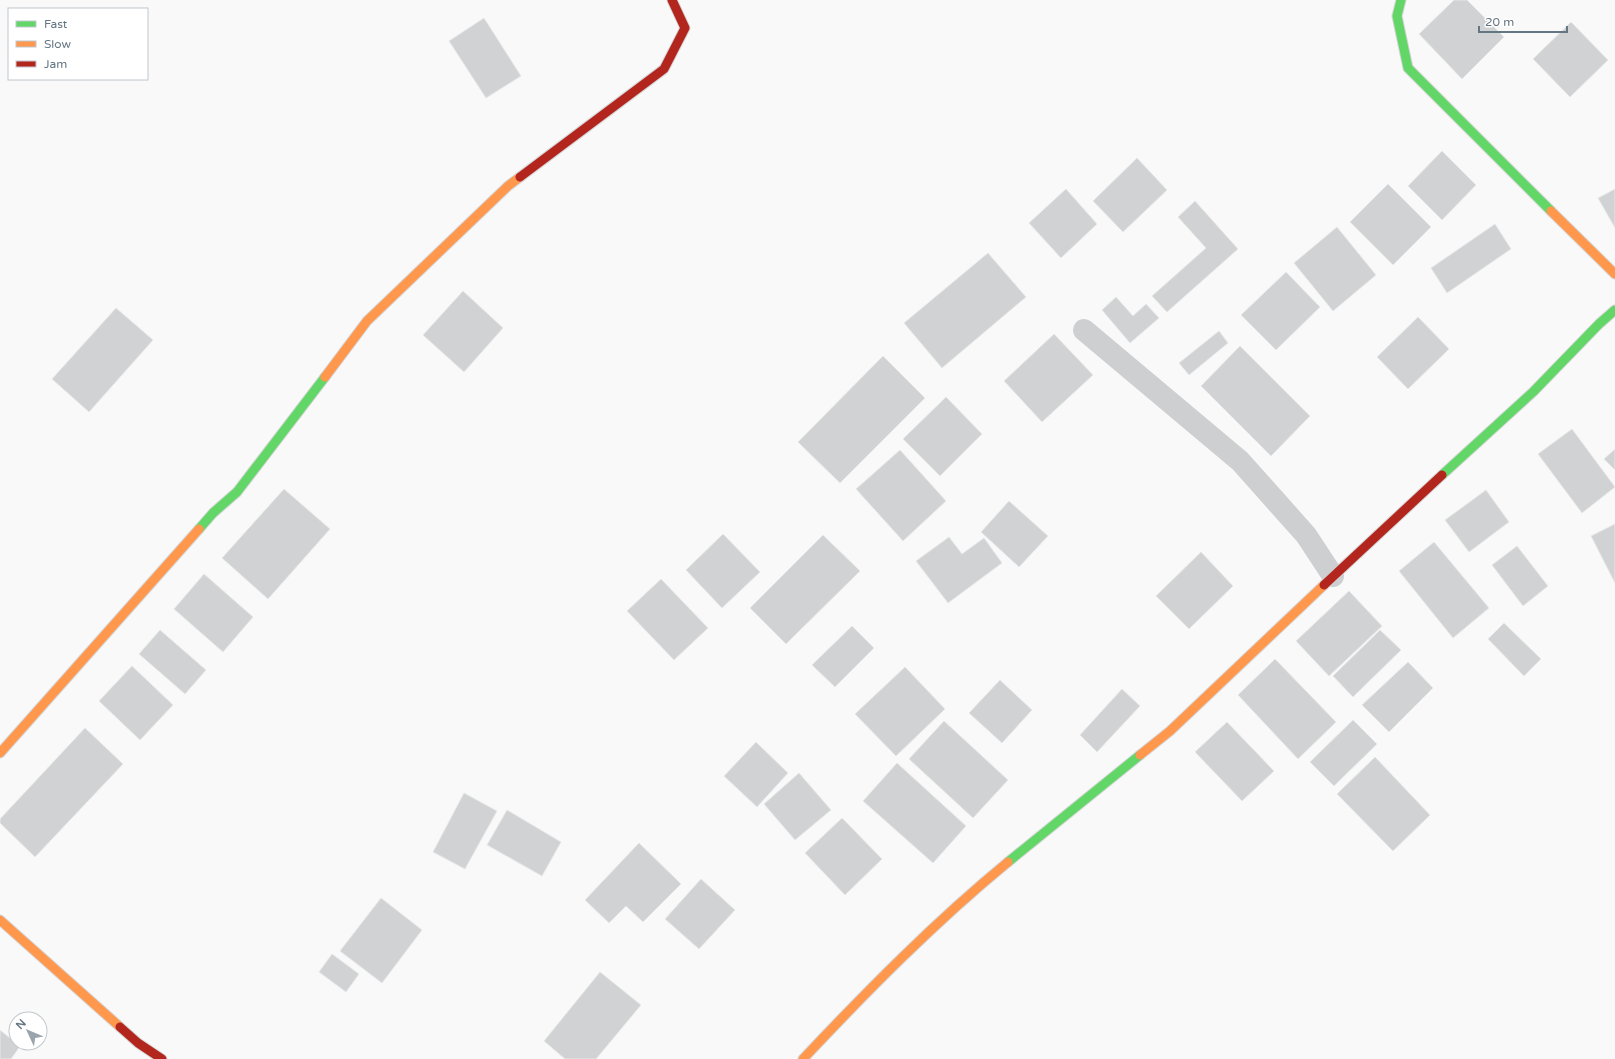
<svg xmlns="http://www.w3.org/2000/svg" width="1615" height="1059" viewBox="0 0 1615 1059" font-family="'Varela Round',sans-serif">
	<rect width="100%" height="100%" fill="#f9f9f9"/>
	<!-- building -->
	<g fill="#d0d2d3" stroke="#e8e8e8">
		<path d="M 1454,0 L 1467,0 L 1504,37 L 1462,79 L 1419,34 Z"/>
		<path d="M 484,18 L 521,76 L 486,98 L 449,41 Z"/>
		<path d="M 1571,22 L 1608,60 L 1570,97 L 1533,59 Z"/>
		<path d="M 1442,151 L 1476,185 L 1442,220 L 1408,186 Z"/>
		<path d="M 1137,158 L 1167,190 L 1123,232 L 1093,201 Z"/>
		<path d="M 1388,184 L 1431,227 L 1393,265 L 1350,222 Z"/>
		<path d="M 1066,189 L 1097,224 L 1061,258 L 1029,223 Z"/>
		<path d="M 1615,189 L 1615,228 L 1598,198 Z"/>
		<path d="M 1195,201 L 1238,249 L 1167,312 L 1152,296 L 1206,248 L 1178,217 Z"/>
		<path d="M 1495,224 L 1511,249 L 1447,293 L 1431,268 Z"/>
		<path d="M 1337,227 L 1376,275 L 1333,311 L 1294,263 Z"/>
		<path d="M 988,253 L 1026,297 L 942,368 L 904,323 Z"/>
		<path d="M 1286,272 L 1320,307 L 1276,350 L 1241,315 Z"/>
		<path d="M 463,291 L 503,328 L 464,372 L 423,335 Z"/>
		<path d="M 1116,297 L 1133,316 L 1146,304 L 1159,318 L 1130,343 L 1102,310 Z"/>
		<path d="M 116,308 L 153,340 L 89,412 L 52,379 Z"/>
		<path d="M 1418,317 L 1449,349 L 1408,389 L 1377,357 Z"/>
		<path d="M 1219,331 L 1228,343 L 1189,375 L 1179,363 Z"/>
		<path d="M 1054,334 L 1093,375 L 1042,422 L 1004,381 Z"/>
		<path d="M 1240,346 L 1310,416 L 1271,456 L 1201,386 Z"/>
		<path d="M 883,356 L 925,398 L 840,483 L 798,442 Z"/>
		<path d="M 946,397 L 982,434 L 940,476 L 903,439 Z"/>
		<path d="M 1572,429 L 1615,487 L 1582,513 L 1538,454 Z"/>
		<path d="M 1615,449 L 1615,470 L 1604,459 Z"/>
		<path d="M 900,450 L 946,501 L 903,541 L 856,489 Z"/>
		<path d="M 284,489 L 330,529 L 268,599 L 222,558 Z"/>
		<path d="M 1486,490 L 1509,522 L 1469,552 L 1445,520 Z"/>
		<path d="M 1009,501 L 1048,536 L 1019,567 L 981,532 Z"/>
		<path d="M 1615,524 L 1615,583 L 1591,536 Z"/>
		<path d="M 723,534 L 760,572 L 722,608 L 686,570 Z"/>
		<path d="M 823,535 L 860,571 L 786,644 L 750,608 Z"/>
		<path d="M 949,537 L 962,554 L 984,538 L 1002,563 L 948,603 L 916,561 Z"/>
		<path d="M 1434,542 L 1489,608 L 1453,638 L 1399,571 Z"/>
		<path d="M 1517,546 L 1548,586 L 1523,606 L 1492,565 Z"/>
		<path d="M 1201,552 L 1233,586 L 1189,629 L 1156,596 Z"/>
		<path d="M 204,574 L 253,617 L 223,652 L 174,609 Z"/>
		<path d="M 661,579 L 708,628 L 674,660 L 627,611 Z"/>
		<path d="M 1349,591 L 1382,626 L 1329,676 L 1296,641 Z"/>
		<path d="M 1504,623 L 1541,659 L 1524,676 L 1488,639 Z"/>
		<path d="M 852,626 L 874,648 L 835,687 L 812,665 Z"/>
		<path d="M 160,630 L 206,670 L 185,694 L 139,654 Z"/>
		<path d="M 1380,630 L 1401,650 L 1353,697 L 1333,676 Z"/>
		<path d="M 1275,659 L 1336,722 L 1298,759 L 1238,695 Z"/>
		<path d="M 1408,662 L 1433,688 L 1389,732 L 1362,705 Z"/>
		<path d="M 132,666 L 173,705 L 140,740 L 99,701 Z"/>
		<path d="M 905,667 L 945,709 L 896,756 L 855,714 Z"/>
		<path d="M 1000,680 L 1032,710 L 1002,743 L 969,713 Z"/>
		<path d="M 1122,689 L 1140,706 L 1097,752 L 1080,735 Z"/>
		<path d="M 1353,720 L 1377,744 L 1334,786 L 1310,762 Z"/>
		<path d="M 944,721 L 1008,780 L 973,818 L 909,759 Z"/>
		<path d="M 1227,722 L 1274,771 L 1242,801 L 1195,752 Z"/>
		<path d="M 85,728 L 123,764 L 35,857 L 0,823 L 0,819 Z"/>
		<path d="M 756,742 L 788,773 L 757,807 L 724,776 Z"/>
		<path d="M 1375,757 L 1430,815 L 1393,851 L 1337,794 Z"/>
		<path d="M 897,763 L 966,826 L 933,863 L 863,801 Z"/>
		<path d="M 799,773 L 831,810 L 795,840 L 764,804 Z"/>
		<path d="M 464,793 L 497,811 L 465,869 L 433,852 Z"/>
		<path d="M 507,810 L 561,842 L 542,876 L 487,845 Z"/>
		<path d="M 842,818 L 882,859 L 845,895 L 805,853 Z"/>
		<path d="M 639,843 L 681,884 L 643,922 L 626,906 L 609,923 L 585,900 Z"/>
		<path d="M 701,879 L 735,910 L 699,949 L 665,919 Z"/>
		<path d="M 381,898 L 422,930 L 382,983 L 340,951 Z"/>
		<path d="M 332,954 L 359,974 L 346,992 L 319,972 Z"/>
		<path d="M 600,972 L 641,1005 L 596,1059 L 565,1059 L 544,1041 Z"/>
		<path d="M 0,1030 L 16,1043 L 21,1045 L 11,1059 L 0,1059 Z"/>
	</g>
	<g fill="none" stroke-linecap="round" stroke-linejoin="round">
		<defs>
			<g id="fast">
				<path d="M 1401,0 L 1397,16 L 1408,68 L 1551,211"/>
				<path d="M 1442,475 L 1533,392 L 1599,324 L 1615,310"/>
				<path d="M 199,529 L 213,513 L 237,492 L 325,377"/>
				<path d="M 1008,862 L 1140,755"/>
			</g>
			<g id="slow">
				<path d="M 1551,211 L 1615,274"/>
				<path d="M 325,377 L 367,321 L 508,186 L 520,177"/>
				<path d="M 0,753 L 199,529"/>
				<path d="M 1140,755 L 1170,731 L 1324,585"/>
				<path d="M 0,920 L 120,1027"/>
				<path d="M 803,1059 C 868,990 935,922 1008,862"/>
			</g>
			<g id="jam">
				<path d="M 520,177 L 664,69 L 685,28 L 672,0"/>
				<path d="M 1324,585 L 1442,475"/>
				<path d="M 120,1027 L 138,1043 L 162,1059"/>
			</g>
		</defs>
		<!-- fast casing -->
		<use href="#fast" stroke="#d5d6d7" stroke-width="11"/>
		<!-- slow casing -->
		<use href="#slow" stroke="#d5d6d7" stroke-width="11"/>
		<!-- jam casing -->
		<use href="#jam" stroke="#d5d6d7" stroke-width="11"/>
		<!-- street -->
		<path stroke="#cecfd0" stroke-width="22" d="M 1084,330 L 1240,461 L 1306,535 L 1333,576"/>
		<!-- fast -->
		<use href="#fast" stroke="#63d668" stroke-width="9"/>
		<!-- slow -->
		<use href="#slow" stroke="#ff974d" stroke-width="9"/>
		<!-- jam -->
		<use href="#jam" stroke="#b3261e" stroke-width="9"/>
	</g>
	<!-- legend -->
	<rect x="8" y="8" width="140" height="72" fill="#ffffff" stroke="#c1c8cd"/>
	<rect x="16" y="21" width="20" height="6" fill="#63d668" stroke="#c1c8cd"/>
	<text x="44" y="28" font-size="12" fill="#657683">Fast</text>
	<rect x="16" y="41" width="20" height="6" fill="#ff974d" stroke="#c1c8cd"/>
	<text x="44" y="48" font-size="12" fill="#657683">Slow</text>
	<rect x="16" y="61" width="20" height="6" fill="#b3261e" stroke="#c1c8cd"/>
	<text x="44" y="68" font-size="12" fill="#657683">Jam</text>
	<!-- north arrow -->
	<g transform="translate(28 1031) rotate(314)"><circle r="19" fill="#ffffff" stroke="#c1c8cd"/>
	<path d="M0-3L7 15L0 10L-7 15Z" fill="#99a4ac"/>
	<text y="-6" font-size="11" font-weight="bold" text-anchor="middle" fill="#657683">N</text>
	</g>
	<!-- scale -->
	<path d="M1479 26v6h88v-6" fill="none" stroke="#657683" stroke-width="2"/>
	<text x="1485" y="26" font-size="12" fill="#657683" stroke="#ffffff" stroke-width="3" paint-order="stroke">20 m</text>
</svg>
